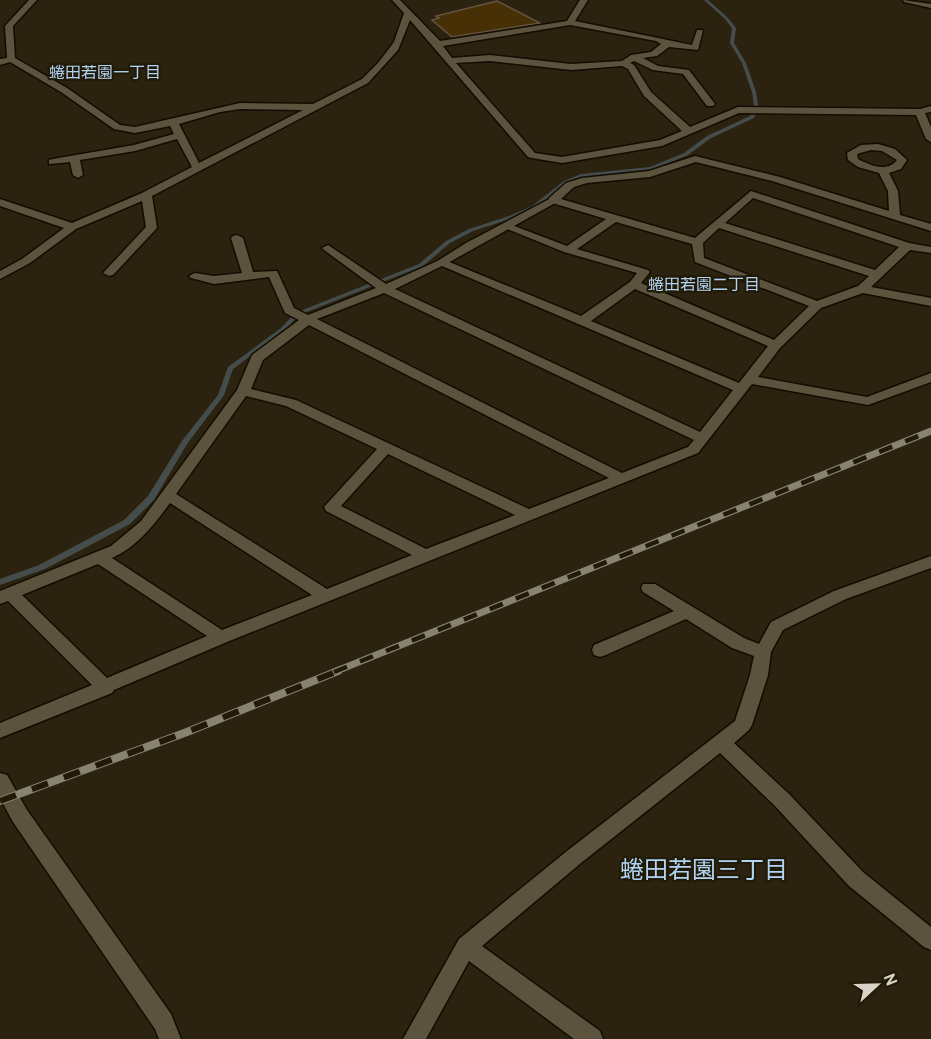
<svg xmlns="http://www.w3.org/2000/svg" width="931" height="1039" viewBox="0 0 931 1039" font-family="Overpass,'Noto Sans JP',sans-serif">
	<rect width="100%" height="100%" fill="#2b230f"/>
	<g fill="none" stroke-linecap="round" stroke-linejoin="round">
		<!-- stream -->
		<path fill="#454d4c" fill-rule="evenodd" d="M 704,0 L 708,0 L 727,17 L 736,28 L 734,43 L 746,63 L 756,92 L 758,105 L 754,118 L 711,138 L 688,155 L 653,169 L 582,177 L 568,183 L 536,208 L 513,218 L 473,231 L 450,243 L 423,266 L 299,315 L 285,330 L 233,369 L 224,395 L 187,444 L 154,500 L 130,524 L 45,569 L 0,585 L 0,579 L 39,565 L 124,520 L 148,496 L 182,441 L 218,395 L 228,367 L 281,328 L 295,313 L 419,264 L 446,241 L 469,229 L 509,216 L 532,206 L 564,181 L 581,174 L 650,167 L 684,153 L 707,136 L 750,116 L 754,105 L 752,92 L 742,63 L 730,43 L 732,28 L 725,19 Z"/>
	</g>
	<!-- building -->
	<path fill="#472f06" stroke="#635542" stroke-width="1.5" d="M 497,1 L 540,23 L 452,37 L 432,20 L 439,18 L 436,16 Z"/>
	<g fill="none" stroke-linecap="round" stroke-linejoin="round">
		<defs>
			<path id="service" d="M 553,197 L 557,198 L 557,202 L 446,264 L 438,264 L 436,262 L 466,243 Z"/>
			<g id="minor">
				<path d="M 29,0 L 37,0 L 13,26 L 15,58 L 67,88 L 120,125 L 135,127 L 240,103 L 313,104 L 362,79 L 378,63 L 394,42 L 404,13 L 392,0 L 400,0 L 440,41 L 567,21 L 580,0 L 588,0 L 575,21 L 692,45 L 697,30 L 703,30 L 698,50 L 669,47 L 657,56 L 643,58 L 658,66 L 689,70 L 715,104 L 713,106 L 707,106 L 683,74 L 653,70 L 634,61 L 630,63 L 634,65 L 651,92 L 690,127 L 738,107 L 920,109 L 931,106 L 931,112 L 925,113 L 931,127 L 931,142 L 926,139 L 916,115 L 739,113 L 662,146 L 562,163 L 532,158 L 528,157 L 410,20 L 398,50 L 368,83 L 152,196 L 157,228 L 113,275 L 109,276 L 103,273 L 146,227 L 142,201 L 76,229 L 30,263 L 0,279 L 0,271 L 22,259 L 64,228 L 0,206 L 0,199 L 72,223 L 142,193 L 192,167 L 177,139 L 135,151 L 80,160 L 83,175 L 78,178 L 73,175 L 70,162 L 49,164 L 49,160 L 53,159 L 134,145 L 174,134 L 170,126 L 135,133 L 114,129 L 61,92 L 10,62 L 0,65 L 0,59 L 7,58 L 5,26 ZM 570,25 L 656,41 L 661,44 L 651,52 L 631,55 L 622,61 L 571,64 L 490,55 L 452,58 L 443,46 ZM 490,61 L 571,70 L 622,66 L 628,69 L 644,96 L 682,131 L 660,140 L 562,157 L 535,153 L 456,63 ZM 240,109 L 303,110 L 199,163 L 179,124 L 220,112 Z"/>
				<path d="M 878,144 L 895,149 L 907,160 L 901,169 L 889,173 L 898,191 L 900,215 L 931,224 L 931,231 L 772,181 L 696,162 L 650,177 L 587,183 L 574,187 L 561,199 L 695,238 L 751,191 L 909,243 L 931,247 L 931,253 L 910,250 L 871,287 L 931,298 L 931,306 L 863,293 L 821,308 L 780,348 L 758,377 L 867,397 L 931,373 L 931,382 L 868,405 L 752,384 L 698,453 L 227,642 L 114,690 L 112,693 L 0,738 L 0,723 L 92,685 L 8,601 L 0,604 L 0,591 L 111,546 L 141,521 L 237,390 L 252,355 L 299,320 L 285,313 L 269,277 L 214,284 L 191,278 L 189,276 L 195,273 L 214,276 L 242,273 L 231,238 L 233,236 L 237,235 L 243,238 L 253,272 L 277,271 L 294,308 L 308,315 L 376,288 L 324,250 L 322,248 L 328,245 L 386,284 L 442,259 L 581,316 L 630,282 L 637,273 L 564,252 L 500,226 L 505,223 L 509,224 L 567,246 L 606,219 L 549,202 L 549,198 L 566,183 L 582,178 L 649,171 L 695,156 L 780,177 L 889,211 L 888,191 L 879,173 L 858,167 L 848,160 L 847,153 L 861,145 ZM 871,150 L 882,151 L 897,160 C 887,173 869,165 858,159 L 857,154 ZM 753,198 L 899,247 L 875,270 L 725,223 ZM 616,222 L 692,244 L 695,262 L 809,306 L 774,340 L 641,283 L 650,272 L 648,270 L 577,249 ZM 719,228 L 869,276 L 858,286 L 817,301 L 704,258 L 703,243 ZM 442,266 L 733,390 L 700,432 L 395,289 ZM 635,289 L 768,346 L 739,383 L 591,321 ZM 384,293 L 694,440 L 688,447 L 622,473 L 317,319 ZM 309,325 L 609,478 L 529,509 L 296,400 L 251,389 L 263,360 ZM 246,396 L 286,406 L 377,449 L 324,507 L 326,511 L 412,555 L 327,589 L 176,494 ZM 388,454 L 515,515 L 426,549 L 341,506 ZM 170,503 L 312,595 L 222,630 L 112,558 C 137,547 154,525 170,503 ZM 98,564 L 207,636 L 107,678 L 22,595 Z"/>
				<path d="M 931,556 L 931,568 L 846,599 L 783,630 L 771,652 L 768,675 L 752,725 L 749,730 L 734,743 L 789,794 L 863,872 L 931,927 L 931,950 L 924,947 L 849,886 L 775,806 L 720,753 L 581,863 L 482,946 L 600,1031 L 603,1039 L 574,1039 L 469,961 L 426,1039 L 403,1039 L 459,939 L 567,851 L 735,721 L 750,675 L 754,656 L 732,648 L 686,619 L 606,655 L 600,657 L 594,655 L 592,650 L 594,645 L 674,611 L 643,592 L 641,588 L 643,584 L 655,584 L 744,638 L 759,644 L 771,622 L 834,591 Z"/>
				<path d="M 0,773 L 7,775 L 27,810 L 171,1014 L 181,1039 L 159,1039 L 155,1029 L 13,822 L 0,798 Z"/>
			</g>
			<path id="secondary" d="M 903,0 L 931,4 L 931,8 L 904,2 Z"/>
		</defs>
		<!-- service casing -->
		<use href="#service" stroke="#130c00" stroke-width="3"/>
		<!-- minor casing -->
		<use href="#minor" stroke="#130c00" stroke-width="3"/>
		<!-- secondary casing -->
		<use href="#secondary" stroke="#130c00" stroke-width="3"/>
		<!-- service -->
		<use href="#service" fill="#5c533e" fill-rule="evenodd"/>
		<!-- minor -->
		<use href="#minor" fill="#5c533e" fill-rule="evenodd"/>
		<!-- secondary -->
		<use href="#secondary" fill="#5c533e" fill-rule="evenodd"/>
		<defs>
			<path id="rail-far1" d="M 334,672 L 931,431"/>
			<path id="rail" d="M 0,801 L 187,732 L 338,671"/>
		</defs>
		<!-- rail-far1 casing -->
		<use href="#rail-far1" stroke="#888271" stroke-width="7"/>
		<!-- rail casing -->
		<use href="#rail" stroke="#888271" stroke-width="8"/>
		<!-- rail-far1 -->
		<use href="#rail-far1" stroke="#211a06" stroke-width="4.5" stroke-dasharray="14" stroke-linecap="butt"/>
		<!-- rail -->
		<use href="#rail" stroke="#211a06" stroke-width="6" stroke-dasharray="17" stroke-linecap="butt"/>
	</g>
	<g text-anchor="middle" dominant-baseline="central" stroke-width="4.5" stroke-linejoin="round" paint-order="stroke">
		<!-- far-neighbourhood labels -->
		<g font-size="16" fill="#b1d4f5" stroke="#211a06">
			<text x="105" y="74">蜷田若園一丁目</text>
			<text x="704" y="286">蜷田若園二丁目</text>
		</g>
		<!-- near-neighbourhood labels -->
		<g font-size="24" fill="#b1d4f5" stroke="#211a06">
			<text x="704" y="872">蜷田若園三丁目</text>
		</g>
	</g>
	<!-- north arrow -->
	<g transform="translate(877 985) rotate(68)" stroke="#211a06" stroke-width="4.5" paint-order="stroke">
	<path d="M0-4.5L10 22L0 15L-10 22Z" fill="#d8d3c6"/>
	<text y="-9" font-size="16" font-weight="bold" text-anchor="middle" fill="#d8d3c6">N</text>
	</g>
</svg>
